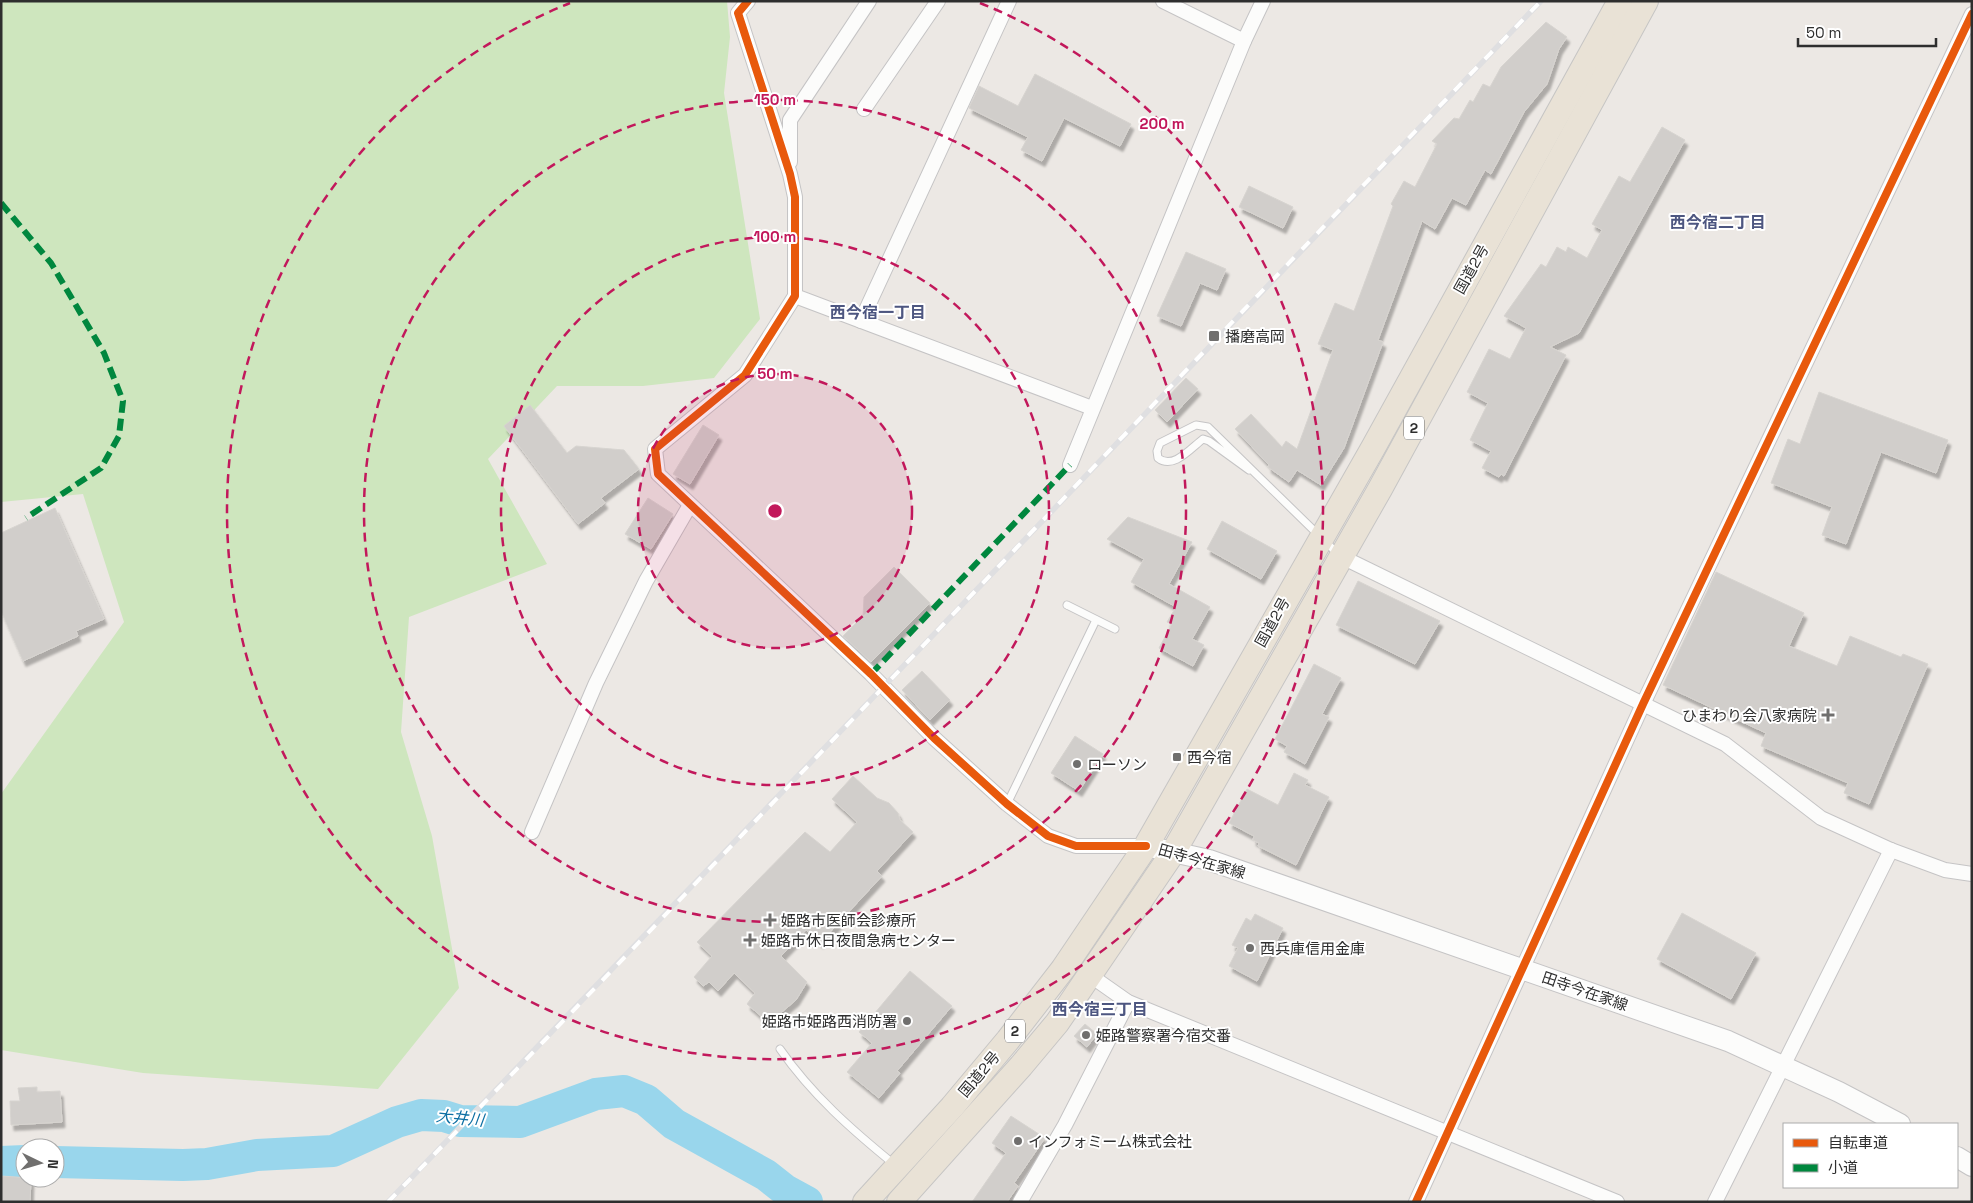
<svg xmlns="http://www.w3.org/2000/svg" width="1973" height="1203" viewBox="0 0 1973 1203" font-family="'Space Grotesk','Noto Sans JP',sans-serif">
	<defs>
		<filter id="shadow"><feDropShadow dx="3" dy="5.5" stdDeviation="1" flood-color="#0004"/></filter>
	</defs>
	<rect width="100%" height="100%" fill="#ece8e4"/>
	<!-- green -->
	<path fill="#cee6be" d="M 1,1 L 727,1 L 730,37 L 724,93 L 760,319 L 714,378 L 643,386 L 557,386 L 488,459 L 547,564 L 409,617 L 401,732 L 432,836 L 459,988 L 378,1089 L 143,1073 L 1,1050 L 1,794 L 124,622 L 83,494 L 1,502 Z"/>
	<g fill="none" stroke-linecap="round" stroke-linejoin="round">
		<!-- river -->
		<g stroke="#99d6ec" stroke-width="32">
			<path d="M 1,1162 L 25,1161"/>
			<path d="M 55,1162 L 183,1165 L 207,1164 L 257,1155 L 333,1151 L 397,1122 L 421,1115 L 444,1116 L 460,1121 L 520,1122 L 596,1094 L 624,1091 L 646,1100 L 674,1124 L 766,1175 L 785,1190 L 807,1202"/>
		</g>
	</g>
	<!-- building -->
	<g fill="#d1cecb" stroke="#d7d4d0" filter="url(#shadow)">
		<path d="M 1546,22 L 1567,37 L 1559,49 L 1547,84 L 1524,112 L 1491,174 L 1485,170 L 1466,205 L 1452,198 L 1435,229 L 1422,221 L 1378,340 L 1383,342 L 1344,448 L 1321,485 L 1297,470 L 1289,482 L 1268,467 L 1269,465 L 1235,429 L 1251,414 L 1282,447 L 1286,441 L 1297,449 L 1333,350 L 1318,344 L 1335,303 L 1354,311 L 1393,206 L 1391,204 L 1404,181 L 1415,187 L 1437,144 L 1432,141 L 1454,118 L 1459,119 L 1470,100 L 1473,102 L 1483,84 L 1490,87 L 1501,67 Z"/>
		<path d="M 1035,74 L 1131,124 L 1120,146 L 1064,118 L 1042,161 L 1021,150 L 1028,137 L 969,108 L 979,86 L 1018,106 Z"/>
		<path d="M 1662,127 L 1685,140 L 1579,333 L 1550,347 L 1566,355 L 1504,476 L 1501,474 L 1499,477 L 1482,468 L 1491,451 L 1470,440 L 1488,403 L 1467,392 L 1489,349 L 1510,359 L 1526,328 L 1504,316 L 1541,264 L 1546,267 L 1557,247 L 1566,252 L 1568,247 L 1587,258 L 1602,230 L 1592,224 L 1619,176 L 1630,182 Z"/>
		<path d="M 1249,186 L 1293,207 L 1283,228 L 1239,207 Z"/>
		<path d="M 1186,252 L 1226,269 L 1217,290 L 1200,283 L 1181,326 L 1157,316 Z"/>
		<path d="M 1186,378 L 1198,389 L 1167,422 L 1155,410 Z"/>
		<path d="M 1819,392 L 1948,440 L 1936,473 L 1881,452 L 1846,544 L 1822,535 L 1832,507 L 1771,483 L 1788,439 L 1800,444 Z"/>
		<path d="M 530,405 L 567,453 L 576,446 L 624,450 L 639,469 L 601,498 L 605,503 L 578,524 L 504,426 Z"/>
		<path d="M 703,425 L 719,435 L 690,484 L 673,474 Z"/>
		<path d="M 648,498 L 673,514 L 651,549 L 625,534 Z"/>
		<path d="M 55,508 L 104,619 L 76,631 L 78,636 L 23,661 L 1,611 L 1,533 Z"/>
		<path d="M 1128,517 L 1192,542 L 1169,584 L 1210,607 L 1192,639 L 1204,645 L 1193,666 L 1159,648 L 1172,624 L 1167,622 L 1176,607 L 1131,582 L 1144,559 L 1107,539 Z"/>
		<path d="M 1222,521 L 1277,551 L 1261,579 L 1207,549 Z"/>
		<path d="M 894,567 L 930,603 L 871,662 L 843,636 L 863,616 L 864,597 Z"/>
		<path d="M 1716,572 L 1804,613 L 1789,646 L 1837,666 L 1850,636 L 1901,657 L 1903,654 L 1928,664 L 1869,804 L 1844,793 L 1848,783 L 1761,746 L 1766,733 L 1663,685 Z"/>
		<path d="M 1358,581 L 1440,621 L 1415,664 L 1336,625 Z"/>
		<path d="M 1314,664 L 1341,678 L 1322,714 L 1329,717 L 1305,764 L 1284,752 L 1287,746 L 1275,739 Z"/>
		<path d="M 922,671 L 950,700 L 930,720 L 902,690 Z"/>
		<path d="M 1075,736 L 1103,754 L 1079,791 L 1051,773 Z"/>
		<path d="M 1294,773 L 1308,780 L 1305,785 L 1329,797 L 1296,865 L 1258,846 L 1259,843 L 1253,840 L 1254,836 L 1229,823 L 1247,789 L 1278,805 Z"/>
		<path d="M 853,776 L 877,798 L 889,803 L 898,813 L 900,820 L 913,832 L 877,871 L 882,876 L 820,943 L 806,930 L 781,956 L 807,982 L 796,1000 L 769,1023 L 747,1004 L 755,993 L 734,973 L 718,991 L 709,982 L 703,986 L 694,977 L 712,956 L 697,942 L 805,832 L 830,852 L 857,822 L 832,799 Z"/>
		<path d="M 1682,913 L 1756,953 L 1731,999 L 1657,959 Z"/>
		<path d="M 1255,914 L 1283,928 L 1257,981 L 1229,966 L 1238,948 L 1232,945 L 1246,918 L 1251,921 Z"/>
		<path d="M 910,971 L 952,1006 L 897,1071 L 900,1073 L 879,1098 L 847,1072 L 872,1043 L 859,1032 Z"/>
		<path d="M 1085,1024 L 1097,1034 L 1087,1047 L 1074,1036 Z"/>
		<path d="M 37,1087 L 37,1092 L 60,1091 L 62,1122 L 11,1125 L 10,1101 L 20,1101 L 18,1088 Z"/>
		<path d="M 1011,1116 L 1045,1138 L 1014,1183 L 1018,1186 L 1007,1202 L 972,1202 L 1006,1153 L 992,1143 Z"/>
		<path d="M 1,1176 L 31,1178 L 30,1202 L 1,1202 Z"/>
	</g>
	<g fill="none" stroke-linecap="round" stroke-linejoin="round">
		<defs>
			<g id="service">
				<path d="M 1249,470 L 1209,441 L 1203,439 C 1190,449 1173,470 1158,458 L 1157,451 L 1160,443 L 1196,425 L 1208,427 L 1338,554"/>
				<path d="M 1067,605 L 1115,629"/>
				<path d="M 1007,804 L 1096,620"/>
				<path d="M 780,1049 C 812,1095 852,1130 895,1165"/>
			</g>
			<g id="minor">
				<path d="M 748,1 L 738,13 L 790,174 L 795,197 L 795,296 L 745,375 L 655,449 L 658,474 L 871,674 L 934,738 L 1007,804 L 1048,836 L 1076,846 L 1146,846"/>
				<path d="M 1163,1 L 1244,41"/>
				<path d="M 864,109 L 938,1"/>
				<path d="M 790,162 L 790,120 L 869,1"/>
				<path d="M 795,296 L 1092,408"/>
				<path d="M 861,321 L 1009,1"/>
				<path d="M 1070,465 L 1244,41 L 1263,1"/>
				<path d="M 1342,557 L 1725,744 L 1821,818 L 1891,850 L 1945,870 L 1972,874"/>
				<path d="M 532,832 L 596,683 L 646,581 L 690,505"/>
				<path d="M 1091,976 L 1128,1002 L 1617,1202"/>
				<path d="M 1020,1202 L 1065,1125 L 1128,1002"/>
				<path d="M 1416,1202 L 1643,704 L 1972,14"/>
				<path d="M 1715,1202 L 1891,850"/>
			</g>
			<g id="secondary">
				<path d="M 1146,846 L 1209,860 L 1728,1041 L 1839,1092 L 1900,1124"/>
				<path d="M 1957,1157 L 1972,1166"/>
			</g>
			<g id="trunk">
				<path d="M 865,1202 L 952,1107 L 1008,1040 L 1063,969 L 1146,846 L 1373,448 L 1620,1"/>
				<path d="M 899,1202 L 1021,1066 L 1057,1023 L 1174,851 L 1380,489 L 1646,1"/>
			</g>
		</defs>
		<!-- service casing -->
		<use href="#service" stroke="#c5c4c5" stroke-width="9"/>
		<!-- minor casing -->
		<use href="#minor" stroke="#c5c4c5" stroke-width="16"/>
		<!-- secondary casing -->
		<use href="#secondary" stroke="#c5c4c5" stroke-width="22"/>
		<!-- trunk casing -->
		<use href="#trunk" stroke="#c6c5c4" stroke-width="26"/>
		<!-- service -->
		<use href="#service" stroke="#fcfcfb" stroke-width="7"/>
		<!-- minor -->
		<use href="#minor" stroke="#fcfcfb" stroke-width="14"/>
		<!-- secondary -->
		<use href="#secondary" stroke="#fcfcfb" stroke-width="20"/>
		<!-- trunk -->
		<use href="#trunk" stroke="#e9e2d6" stroke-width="24"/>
		<defs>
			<path id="rail" d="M 388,1202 C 775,804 1155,400 1541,1"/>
		</defs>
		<!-- rail casing -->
		<use href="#rail" stroke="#dfdfe1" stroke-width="5.5"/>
		<!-- rail -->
		<use href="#rail" stroke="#fff" stroke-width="4" stroke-dasharray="11" stroke-linecap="butt"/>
		<!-- quiet -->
		<g stroke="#00873e" stroke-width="6" stroke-dasharray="12 6" stroke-linecap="butt">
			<path d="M 1,203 L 51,263 L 104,353 L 123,401 L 119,436 L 101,468 L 26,518"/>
			<path d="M 871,674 L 1070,465"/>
		</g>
		<defs>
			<g id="cycleway">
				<path d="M 748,1 L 738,13 L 790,174 L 795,197 L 795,296 L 745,375 L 655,449 L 658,474 L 871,674 L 934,738 L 1007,804 L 1048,836 L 1076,846 L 1146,846"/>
				<path d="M 1416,1202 L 1643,704 L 1972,14"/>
			</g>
		</defs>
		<!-- cycleway casing -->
		<use href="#cycleway" stroke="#fff" stroke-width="11"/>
		<!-- cycleway -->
		<use href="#cycleway" stroke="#e8590c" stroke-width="8"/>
	</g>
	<!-- distance rings -->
	<circle cx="775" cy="511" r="137" fill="#c2185b" fill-opacity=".12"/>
	<g fill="none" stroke="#c2185b" stroke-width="2.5" stroke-dasharray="9 6">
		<circle cx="775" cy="511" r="137"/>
		<circle cx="775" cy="511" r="274"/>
		<circle cx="775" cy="511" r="411"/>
		<path d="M980 3A548 548 0 1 1 570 3"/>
	</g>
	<!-- markers -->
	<g fill="#706f6e" stroke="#fff" stroke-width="2">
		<rect x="1208" y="330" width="12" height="12" rx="2.5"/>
		<path d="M1825.5 707.5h5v5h5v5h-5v5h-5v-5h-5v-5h5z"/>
		<rect x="1172" y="752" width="10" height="10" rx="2.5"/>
		<circle cx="1077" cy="764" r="5"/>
		<path d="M767.5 912.5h5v5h5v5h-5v5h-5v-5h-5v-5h5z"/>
		<path d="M747.5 932.5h5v5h5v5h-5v5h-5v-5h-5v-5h5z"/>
		<circle cx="1250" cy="948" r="5"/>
		<circle cx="907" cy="1021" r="5"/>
		<circle cx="1086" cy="1035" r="5"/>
		<circle cx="1018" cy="1141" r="5"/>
	</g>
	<g text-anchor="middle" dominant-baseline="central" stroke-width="4" stroke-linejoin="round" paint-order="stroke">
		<!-- shield labels -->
		<g fill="#fff" stroke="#6d6d6d" stroke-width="1">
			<rect x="1404" y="416.5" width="20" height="23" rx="4"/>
			<rect x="1005" y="1019.5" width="20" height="23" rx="4"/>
		</g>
		<g font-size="14" font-weight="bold" fill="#2e2e2e">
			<text x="1414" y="428">2</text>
			<text x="1015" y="1031">2</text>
		</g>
		<!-- street labels -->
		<g font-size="15" fill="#2e2e2e" stroke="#fff">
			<text transform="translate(1471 269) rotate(-61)">国道2号</text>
			<text transform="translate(1272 622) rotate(-61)">国道2号</text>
			<text transform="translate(1202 861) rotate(16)">田寺今在家線</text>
			<text transform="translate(1585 991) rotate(19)">田寺今在家線</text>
			<text transform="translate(979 1074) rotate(-50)">国道2号</text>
		</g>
		<!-- poi labels -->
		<g font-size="15" fill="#2e2e2e" stroke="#fff" text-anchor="start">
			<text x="1225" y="336">播磨高岡</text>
			<text x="1817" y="715" text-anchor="end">ひまわり会八家病院</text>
			<text x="1187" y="757">西今宿</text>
			<text x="1087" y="764">ローソン</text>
			<text x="781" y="920">姫路市医師会診療所</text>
			<text x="761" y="940">姫路市休日夜間急病センター</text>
			<text x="1260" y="948">西兵庫信用金庫</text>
			<text x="897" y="1021" text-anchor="end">姫路市姫路西消防署</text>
			<text x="1096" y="1035">姫路警察署今宿交番</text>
			<text x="1028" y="1141">インフォミーム株式会社</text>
		</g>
		<!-- neighbourhood labels -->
		<g font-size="16" font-weight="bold" fill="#4d5680" stroke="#fff">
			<text x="1718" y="222">西今宿二丁目</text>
			<text x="878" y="312">西今宿一丁目</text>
			<text x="1100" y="1009">西今宿三丁目</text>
		</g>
		<!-- water labels -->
		<g font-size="16" font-style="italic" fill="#0d6fa3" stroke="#fff">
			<text transform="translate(460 1118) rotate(6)">大井川</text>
		</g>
	</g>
	<circle cx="775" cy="511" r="8" fill="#c2185b" stroke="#fff" stroke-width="2.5"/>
	<g font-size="15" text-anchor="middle" font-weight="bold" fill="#c2185b" stroke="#fff" stroke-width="4" stroke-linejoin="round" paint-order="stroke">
		<text x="775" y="105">150 m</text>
		<text x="1162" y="129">200 m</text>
		<text x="775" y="242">100 m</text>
		<text x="775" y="379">50 m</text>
	</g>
	<!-- border -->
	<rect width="1973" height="1203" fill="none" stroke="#2e2e2e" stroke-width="5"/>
	<!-- legend -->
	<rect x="1783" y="1123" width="175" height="65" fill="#ffffff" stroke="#ababab"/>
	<rect x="1793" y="1139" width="25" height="8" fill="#e8590c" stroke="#ababab"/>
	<text x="1828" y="1148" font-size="15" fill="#2e2e2e">自転車道</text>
	<rect x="1793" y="1164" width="25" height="8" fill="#00873e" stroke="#ababab"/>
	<text x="1828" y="1173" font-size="15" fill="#2e2e2e">小道</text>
	<!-- north arrow -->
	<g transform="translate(40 1163) rotate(95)"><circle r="24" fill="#ffffff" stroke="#ababab"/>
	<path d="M0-4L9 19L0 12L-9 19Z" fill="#706f6e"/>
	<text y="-8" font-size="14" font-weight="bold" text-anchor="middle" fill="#2e2e2e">N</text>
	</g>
	<!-- scale -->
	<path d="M1798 38v8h138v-8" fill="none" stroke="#2e2e2e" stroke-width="2.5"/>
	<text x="1806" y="38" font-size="15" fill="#2e2e2e" stroke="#ffffff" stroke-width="4" paint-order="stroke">50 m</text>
</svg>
